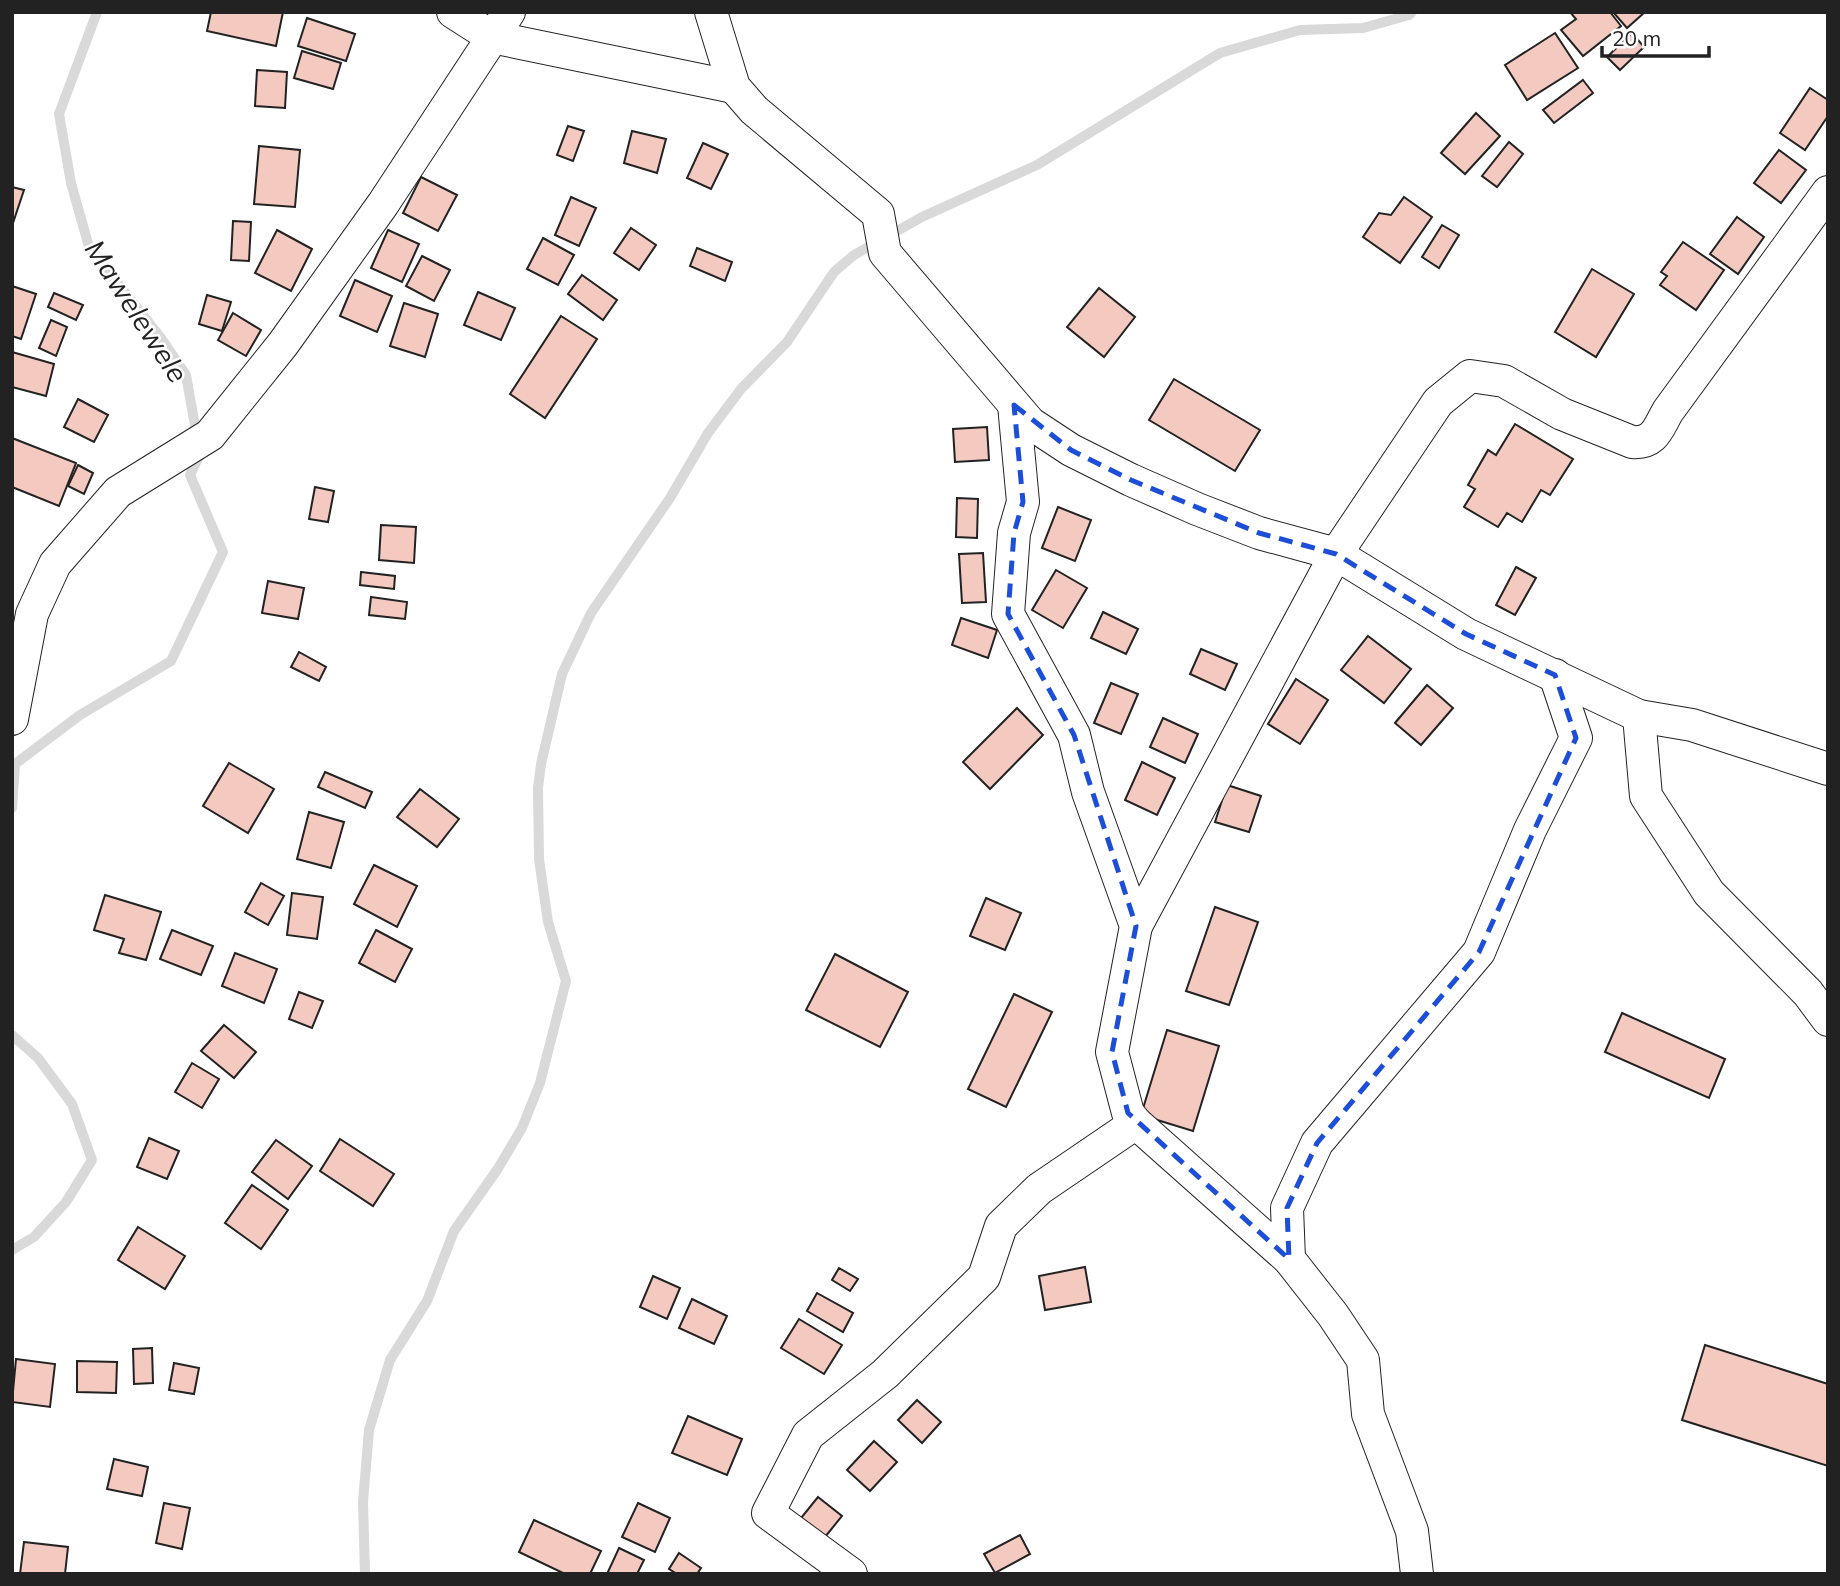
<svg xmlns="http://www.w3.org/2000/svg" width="1840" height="1586" viewBox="0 0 1840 1586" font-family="Mulish,sans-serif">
	<rect width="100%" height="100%" fill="#fff"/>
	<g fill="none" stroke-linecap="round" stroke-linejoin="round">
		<!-- stream -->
		<g stroke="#d9d9d9" stroke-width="10">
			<path d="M 12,808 L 15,764 L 80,715 L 171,661 L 223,552 L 190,475 L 200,454 L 186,375 L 161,338 L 89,247 L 71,183 L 59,114 L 97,12"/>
			<path d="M 12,1035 L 38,1058 L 72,1104 L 92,1160 L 66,1202 L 34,1237 L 12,1250"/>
			<path d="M 365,1574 L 363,1502 L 369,1430 L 390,1360 L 427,1301 L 454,1231 L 497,1170 L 522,1128 L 540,1083 L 566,981 L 548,922 L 539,859 L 538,788 L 541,764 L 562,674 L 591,613 L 670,498 L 708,433 L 741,389 L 787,342 L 834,272 L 854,255 L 922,217 L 1037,165 L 1220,53 L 1300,30 L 1363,28 L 1409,15 L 1412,12"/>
		</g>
	</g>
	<!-- building -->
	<g fill="#f3c9c0" stroke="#222" stroke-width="2">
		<path d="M 211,12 L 283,12 L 276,46 L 207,31 Z"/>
		<path d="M 1570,12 L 1610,12 L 1621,26 L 1583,56 L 1561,30 L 1576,19 Z"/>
		<path d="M 1613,12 L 1645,12 L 1627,28 Z"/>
		<path d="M 307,18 L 355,34 L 346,61 L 298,46 Z"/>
		<path d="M 1555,33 L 1578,68 L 1527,100 L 1505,65 Z"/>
		<path d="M 1632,33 L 1644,47 L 1620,70 L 1607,57 Z"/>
		<path d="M 302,51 L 341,63 L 333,89 L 294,78 Z"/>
		<path d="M 257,70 L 287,72 L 285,108 L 255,106 Z"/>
		<path d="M 1583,80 L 1593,93 L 1554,123 L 1543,110 Z"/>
		<path d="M 1810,88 L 1828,100 L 1828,116 L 1805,150 L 1780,133 Z"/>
		<path d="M 1476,113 L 1500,136 L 1465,174 L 1441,153 Z"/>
		<path d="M 568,126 L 584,131 L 573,161 L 557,155 Z"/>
		<path d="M 632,131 L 666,139 L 657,173 L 624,163 Z"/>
		<path d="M 1509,142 L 1523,154 L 1497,187 L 1482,176 Z"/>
		<path d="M 703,143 L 728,154 L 711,189 L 687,178 Z"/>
		<path d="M 259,146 L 300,150 L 295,207 L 254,204 Z"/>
		<path d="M 1779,150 L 1806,170 L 1781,203 L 1754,183 Z"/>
		<path d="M 421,177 L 457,195 L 438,231 L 403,213 Z"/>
		<path d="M 12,187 L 24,190 L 12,226 Z"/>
		<path d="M 571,197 L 596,208 L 579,246 L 555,235 Z"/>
		<path d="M 1404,197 L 1432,217 L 1400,263 L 1363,237 L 1379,213 L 1391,215 Z"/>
		<path d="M 1737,217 L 1764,237 L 1738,274 L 1710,254 Z"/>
		<path d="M 233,221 L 251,222 L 249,261 L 231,260 Z"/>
		<path d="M 1442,225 L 1459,235 L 1439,268 L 1422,257 Z"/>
		<path d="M 631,228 L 656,245 L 639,270 L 614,253 Z"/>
		<path d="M 277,230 L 312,249 L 291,291 L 255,273 Z"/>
		<path d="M 388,230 L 419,244 L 402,282 L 371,268 Z"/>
		<path d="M 543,238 L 574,255 L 558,285 L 527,269 Z"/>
		<path d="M 1683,242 L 1724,270 L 1696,310 L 1660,285 L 1667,276 L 1661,272 Z"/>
		<path d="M 697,248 L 732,262 L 725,281 L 690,266 Z"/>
		<path d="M 422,256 L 450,270 L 434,301 L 406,286 Z"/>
		<path d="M 1592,269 L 1634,294 L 1596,357 L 1555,332 Z"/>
		<path d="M 582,275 L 617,300 L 603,320 L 568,294 Z"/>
		<path d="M 355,280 L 392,296 L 377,332 L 340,316 Z"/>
		<path d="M 12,286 L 36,294 L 21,339 L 12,336 Z"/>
		<path d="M 1099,288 L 1135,317 L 1104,357 L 1067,327 Z"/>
		<path d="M 478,292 L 515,308 L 501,340 L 464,325 Z"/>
		<path d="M 54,293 L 83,305 L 76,320 L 48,307 Z"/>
		<path d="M 207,295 L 231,302 L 222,331 L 199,324 Z"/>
		<path d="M 404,303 L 438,314 L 425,357 L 390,346 Z"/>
		<path d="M 233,313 L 261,330 L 246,356 L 218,340 Z"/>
		<path d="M 561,316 L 597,339 L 545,418 L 510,394 Z"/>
		<path d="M 51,320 L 67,327 L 56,356 L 39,348 Z"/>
		<path d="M 12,352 L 54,364 L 46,396 L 12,387 Z"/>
		<path d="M 1174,379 L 1260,430 L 1235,471 L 1149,420 Z"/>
		<path d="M 78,399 L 108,415 L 94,442 L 64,427 Z"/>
		<path d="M 1515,424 L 1573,459 L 1550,495 L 1541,490 L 1522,522 L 1507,513 L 1498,527 L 1464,507 L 1475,489 L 1468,485 L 1488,450 L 1496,455 Z"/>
		<path d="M 987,427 L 989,460 L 955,462 L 953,429 Z"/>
		<path d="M 12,438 L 76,463 L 59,506 L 12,487 Z"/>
		<path d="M 78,465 L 93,473 L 84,494 L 68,486 Z"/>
		<path d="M 315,487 L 334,491 L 328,522 L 309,519 Z"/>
		<path d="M 957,498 L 978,499 L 977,538 L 956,537 Z"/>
		<path d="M 1058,507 L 1091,520 L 1075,561 L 1042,548 Z"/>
		<path d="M 381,525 L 416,527 L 414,563 L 379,560 Z"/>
		<path d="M 983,553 L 986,602 L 962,603 L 959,554 Z"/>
		<path d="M 1516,567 L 1536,578 L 1515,615 L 1496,605 Z"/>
		<path d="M 1056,570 L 1087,588 L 1063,628 L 1032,610 Z"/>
		<path d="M 361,572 L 395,576 L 394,589 L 360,585 Z"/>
		<path d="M 268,581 L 304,588 L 298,619 L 262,613 Z"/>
		<path d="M 371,597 L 407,602 L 405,619 L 369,615 Z"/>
		<path d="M 1103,612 L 1138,629 L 1126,654 L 1091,638 Z"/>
		<path d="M 961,618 L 997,630 L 988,658 L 952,645 Z"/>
		<path d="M 1368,636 L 1411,669 L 1384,703 L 1341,670 Z"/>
		<path d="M 1201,649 L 1237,664 L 1225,690 L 1190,674 Z"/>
		<path d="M 299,652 L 326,667 L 319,681 L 291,667 Z"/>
		<path d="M 1296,679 L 1328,700 L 1300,744 L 1268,724 Z"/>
		<path d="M 1111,683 L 1138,694 L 1121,734 L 1094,723 Z"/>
		<path d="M 1427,685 L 1453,708 L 1421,745 L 1395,723 Z"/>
		<path d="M 1017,708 L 1043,735 L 990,789 L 963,762 Z"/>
		<path d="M 1163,718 L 1198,734 L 1185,763 L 1150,747 Z"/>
		<path d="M 1142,762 L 1175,778 L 1157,815 L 1125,800 Z"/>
		<path d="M 229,763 L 274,789 L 248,833 L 203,806 Z"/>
		<path d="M 325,772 L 372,792 L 365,808 L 318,787 Z"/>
		<path d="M 1227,785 L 1261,796 L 1249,832 L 1215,822 Z"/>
		<path d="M 420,789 L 459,819 L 437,847 L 397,817 Z"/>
		<path d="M 309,812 L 344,822 L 331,868 L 297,859 Z"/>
		<path d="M 374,865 L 417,886 L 397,927 L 354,904 Z"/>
		<path d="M 261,883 L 284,896 L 268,925 L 245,912 Z"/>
		<path d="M 292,893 L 323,897 L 317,939 L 287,935 Z"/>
		<path d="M 105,895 L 161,912 L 146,960 L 119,953 L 124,939 L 94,930 Z"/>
		<path d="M 986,898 L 1021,913 L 1005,950 L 970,936 Z"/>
		<path d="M 1215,907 L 1258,922 L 1229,1005 L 1186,991 Z"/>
		<path d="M 172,930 L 213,946 L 201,975 L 160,959 Z"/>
		<path d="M 376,930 L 412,949 L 395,982 L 359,963 Z"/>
		<path d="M 235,953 L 277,969 L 264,1003 L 222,986 Z"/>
		<path d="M 835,954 L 908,992 L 880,1047 L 806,1010 Z"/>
		<path d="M 299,992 L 323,1001 L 312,1028 L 289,1019 Z"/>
		<path d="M 1014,994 L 1052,1012 L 1006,1107 L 968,1089 Z"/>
		<path d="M 1622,1013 L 1725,1059 L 1709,1098 L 1605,1052 Z"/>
		<path d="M 224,1025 L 256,1052 L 234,1078 L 201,1051 Z"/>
		<path d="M 1167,1030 L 1219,1046 L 1193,1131 L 1141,1115 Z"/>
		<path d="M 192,1063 L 219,1079 L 202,1108 L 175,1092 Z"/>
		<path d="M 149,1138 L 179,1151 L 167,1179 L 137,1167 Z"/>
		<path d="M 340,1139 L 394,1174 L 373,1206 L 320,1171 Z"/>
		<path d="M 276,1140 L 312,1166 L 288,1199 L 252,1172 Z"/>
		<path d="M 252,1185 L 288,1210 L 261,1249 L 225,1223 Z"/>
		<path d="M 138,1227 L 185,1256 L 165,1289 L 118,1260 Z"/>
		<path d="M 1085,1267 L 1091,1302 L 1045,1310 L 1039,1276 Z"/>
		<path d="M 839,1268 L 858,1279 L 850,1291 L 832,1280 Z"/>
		<path d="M 653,1276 L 680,1288 L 667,1319 L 640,1307 Z"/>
		<path d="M 817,1293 L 853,1313 L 843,1332 L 807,1311 Z"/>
		<path d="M 692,1299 L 727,1316 L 714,1344 L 679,1328 Z"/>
		<path d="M 799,1319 L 842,1345 L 824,1374 L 781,1348 Z"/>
		<path d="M 1705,1345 L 1828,1384 L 1828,1466 L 1682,1420 Z"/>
		<path d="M 152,1348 L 153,1383 L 134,1384 L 133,1349 Z"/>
		<path d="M 16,1359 L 55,1364 L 50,1407 L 12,1402 Z"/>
		<path d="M 77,1361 L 117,1362 L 116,1393 L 77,1392 Z"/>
		<path d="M 174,1363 L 199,1368 L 194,1394 L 169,1390 Z"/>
		<path d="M 917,1400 L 941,1422 L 922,1443 L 898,1420 Z"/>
		<path d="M 688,1416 L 742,1439 L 727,1475 L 672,1453 Z"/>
		<path d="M 874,1441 L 897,1462 L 870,1491 L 847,1470 Z"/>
		<path d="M 114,1459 L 148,1467 L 142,1496 L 107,1489 Z"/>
		<path d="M 818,1497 L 842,1516 L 825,1537 L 801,1518 Z"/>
		<path d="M 164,1503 L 190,1508 L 182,1549 L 156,1543 Z"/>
		<path d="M 638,1503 L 670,1518 L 655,1552 L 622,1537 Z"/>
		<path d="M 534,1520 L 601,1551 L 590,1574 L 565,1574 L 519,1552 Z"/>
		<path d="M 1020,1535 L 1030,1554 L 995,1573 L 984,1554 Z"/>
		<path d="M 24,1542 L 68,1547 L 65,1574 L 20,1574 Z"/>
		<path d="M 619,1548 L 644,1560 L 637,1574 L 607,1574 Z"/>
		<path d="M 679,1553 L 701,1568 L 697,1574 L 677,1574 L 669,1569 Z"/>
	</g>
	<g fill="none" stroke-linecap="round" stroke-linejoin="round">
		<defs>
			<g id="minor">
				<path d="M 453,12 L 492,37 L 734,87"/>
				<path d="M 711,12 L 734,87 L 754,110 L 878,214 L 885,253 L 1030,423 L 1071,450 L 1131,480 L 1197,509 L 1259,533 L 1336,554 L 1466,634 L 1639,716 L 1692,725 L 1828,769"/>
				<path d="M 1014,405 L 1023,502 L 1014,533 L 1008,614 L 1074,735 L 1088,792 L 1136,926 L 1112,1052 L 1128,1113 L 1136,1123 L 1289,1259 L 1333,1315 L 1363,1360 L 1368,1414 L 1412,1531 L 1417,1574"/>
				<path d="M 1639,716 L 1646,796 L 1709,893 L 1808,993 L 1828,1020"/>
				<path d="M 12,719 L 32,614 L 55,564 L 118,492 L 210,435 L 283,344 L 383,204 L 509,12"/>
				<path d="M 1136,926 L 1336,554 L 1438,402 L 1470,376 L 1504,381 L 1562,414 L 1632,442 C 1655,444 1658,428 1668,411 L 1828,192"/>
				<path d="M 1289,1259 L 1287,1208 L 1317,1143 L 1479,952 L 1530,830 L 1576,738 L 1555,675"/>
				<path d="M 851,1574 L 768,1513 L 808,1435 L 885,1374 L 984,1277 L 1001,1226 L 1039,1189 L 1136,1123"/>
			</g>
		</defs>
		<!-- minor casing -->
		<use href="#minor" stroke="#222" stroke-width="34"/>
		<!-- minor -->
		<use href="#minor" stroke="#fff" stroke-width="32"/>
	</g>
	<!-- marked area -->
	<path fill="none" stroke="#1d4ed8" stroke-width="5" stroke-dasharray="14 9" stroke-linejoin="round" d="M 1014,405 L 1071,450 L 1131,480 L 1259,533 L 1336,554 L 1466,634 L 1555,675 L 1576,738 L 1479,952 L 1317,1143 L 1287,1208 L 1289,1259 L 1128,1113 L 1112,1052 L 1136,926 L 1074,735 L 1008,614 L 1014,533 L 1023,502 Z"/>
	<g text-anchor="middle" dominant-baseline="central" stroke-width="5" stroke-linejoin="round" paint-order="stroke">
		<!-- water labels -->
		<g font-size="28" font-style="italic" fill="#222" stroke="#fff">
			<text transform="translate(137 311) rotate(57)">Mawelewele</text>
		</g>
	</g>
	<!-- border -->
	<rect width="1840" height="1586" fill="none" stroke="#222222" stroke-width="28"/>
	<!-- scale -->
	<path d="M1602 46v10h107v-10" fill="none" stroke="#222222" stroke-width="3.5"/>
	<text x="1612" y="46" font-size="21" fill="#222222" stroke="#ffffff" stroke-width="5" paint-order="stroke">20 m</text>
</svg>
